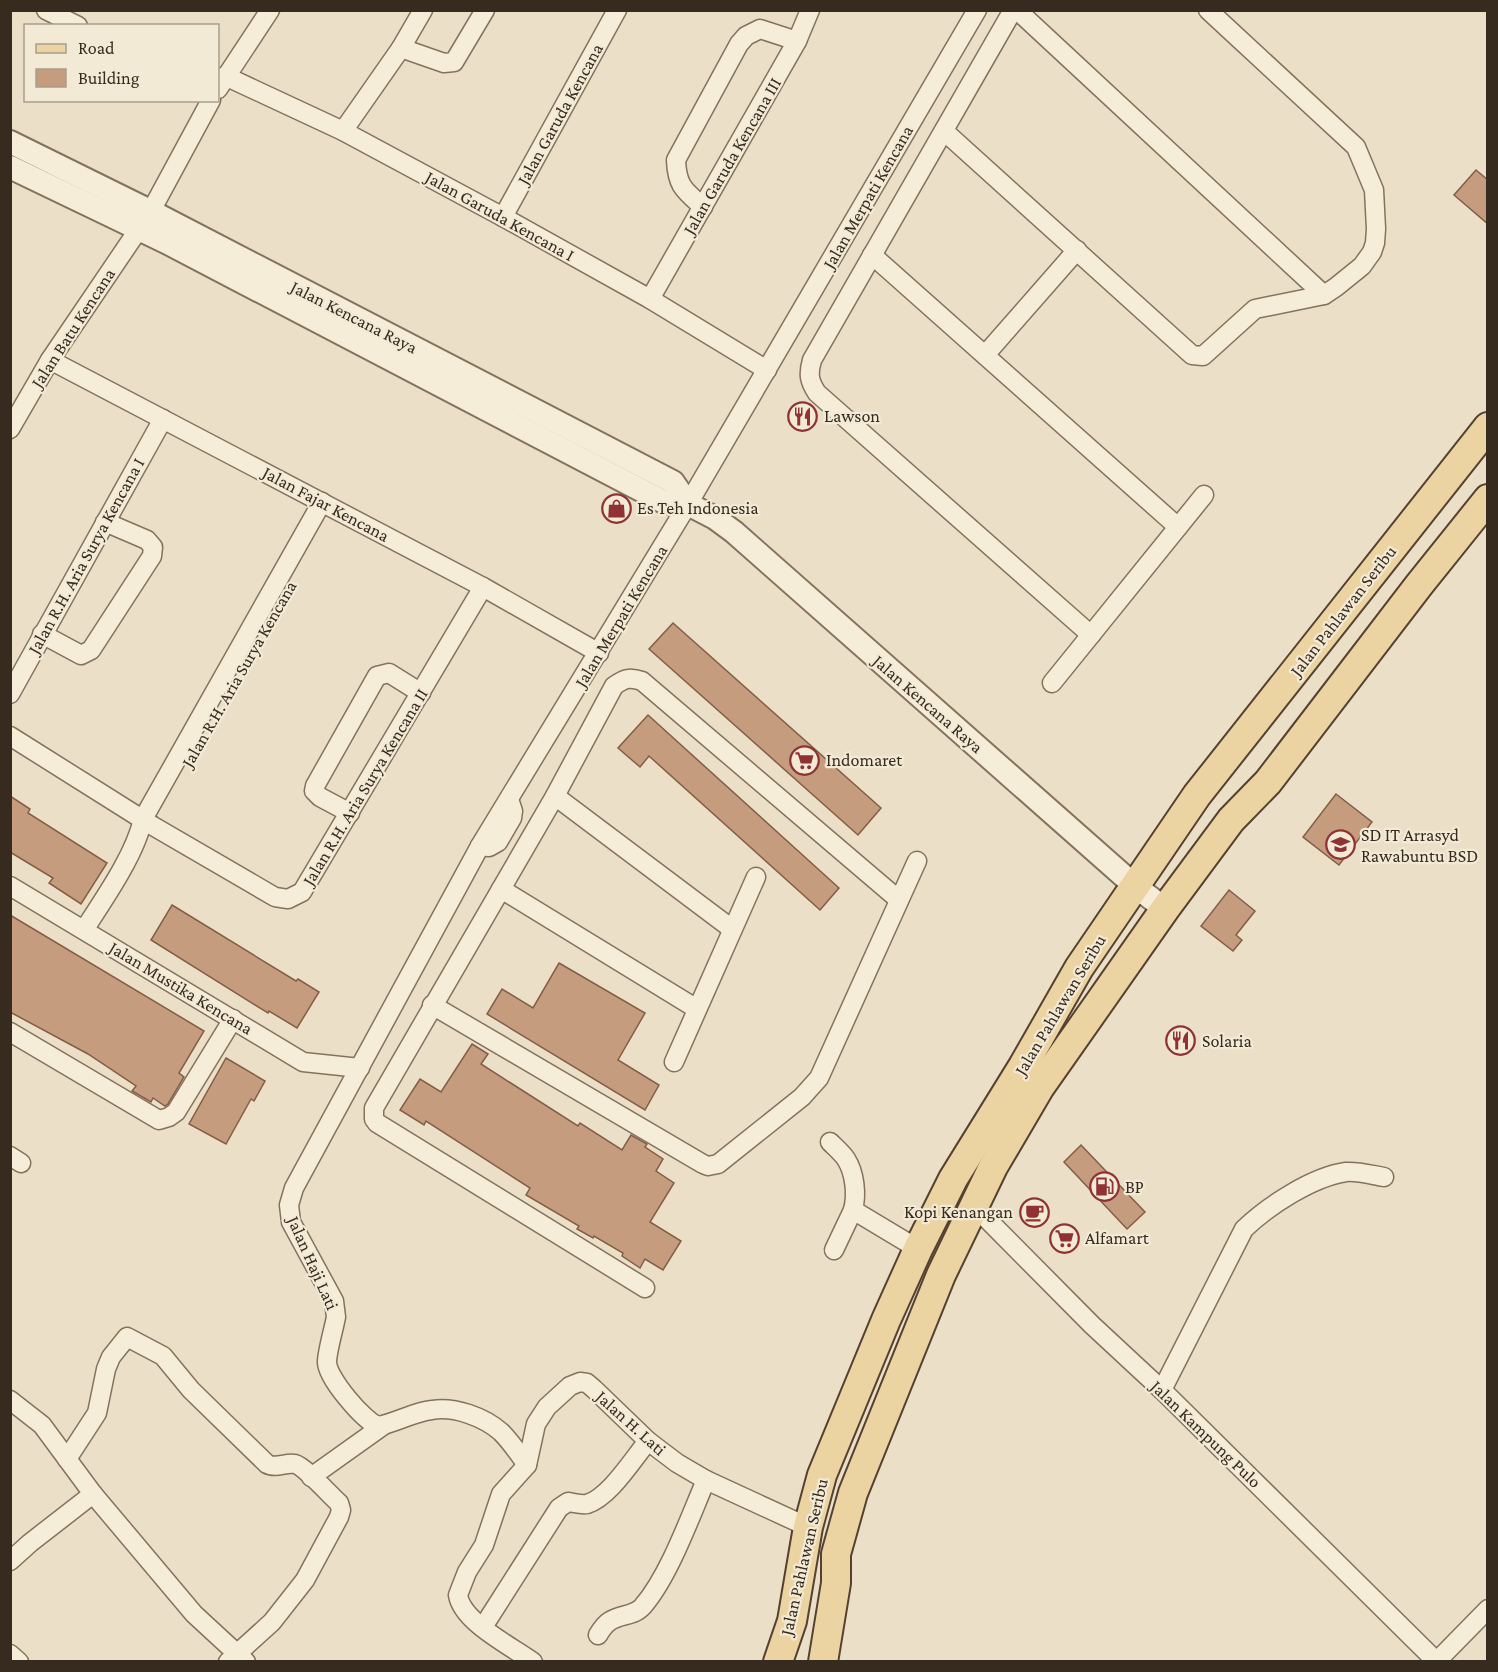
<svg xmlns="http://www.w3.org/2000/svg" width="1498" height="1672" viewBox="0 0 1498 1672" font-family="'Crimson Pro',serif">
	<rect width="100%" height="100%" fill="#ebe0c7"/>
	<!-- building -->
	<g fill="#c69c7f" stroke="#835d45" stroke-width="1.5">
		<path d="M 1476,170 L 1488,180 L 1488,224 L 1454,195 Z"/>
		<path d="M 673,623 L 881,808 L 858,835 L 649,649 Z"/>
		<path d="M 648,715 L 839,888 L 820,910 L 649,756 L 640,767 L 618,748 Z"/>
		<path d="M 1336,794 L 1372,822 L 1339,865 L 1303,837 Z"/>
		<path d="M 10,796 L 30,809 L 28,813 L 107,863 L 81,904 L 49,883 L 53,878 L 10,852 Z"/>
		<path d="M 1229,890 L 1255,911 L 1236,935 L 1242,940 L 1233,951 L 1201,926 Z"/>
		<path d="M 172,905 L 296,981 L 298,979 L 319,992 L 297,1028 L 269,1011 L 268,1013 L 151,940 Z"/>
		<path d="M 10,915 L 204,1031 L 179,1073 L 184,1077 L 168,1104 L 165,1106 L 153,1098 L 151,1102 L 132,1091 L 136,1086 L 88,1054 L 10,1012 Z"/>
		<path d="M 559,963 L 645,1013 L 618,1060 L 659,1085 L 645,1110 L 487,1014 L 502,989 L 533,1008 Z"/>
		<path d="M 472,1044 L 488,1054 L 481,1064 L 578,1126 L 580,1123 L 622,1150 L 631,1135 L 647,1144 L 645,1147 L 663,1159 L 656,1171 L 674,1183 L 650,1222 L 681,1241 L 663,1270 L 645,1259 L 640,1268 L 622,1256 L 623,1253 L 594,1236 L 593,1238 L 577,1229 L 579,1226 L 526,1195 L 530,1188 L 426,1121 L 424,1125 L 400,1110 L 420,1079 L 441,1092 Z"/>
		<path d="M 226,1058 L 265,1081 L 254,1101 L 251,1099 L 226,1144 L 189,1124 Z"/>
		<path d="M 1081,1145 L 1145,1212 L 1127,1229 L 1064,1162 Z"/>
	</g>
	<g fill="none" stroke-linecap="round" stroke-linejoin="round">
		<defs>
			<g id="minor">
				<path d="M 46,10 L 78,26"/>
				<path d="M 1013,10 L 812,360 C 808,374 809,381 817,393 L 1091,635"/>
				<path d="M 1017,10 L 1324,295"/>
				<path d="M 401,48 L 444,63 L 454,62 L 485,10"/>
				<path d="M 225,76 L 343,131 L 503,217 L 650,299 L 767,370"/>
				<path d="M 218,89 L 270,10"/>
				<path d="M 343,131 L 401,48 L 423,10"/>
				<path d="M 944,131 L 1192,355 L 1203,356 L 1255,309 L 1324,295 L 1336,287 L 1362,266 L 1372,252 L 1375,243 L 1376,229 L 1374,190 L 1356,147 L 1208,10"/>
				<path d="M 703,207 C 684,190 677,186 676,160 L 739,44 L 746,36 L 760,29 L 797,41"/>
				<path d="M 503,217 L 617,10"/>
				<path d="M 872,255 L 1178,527"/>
				<path d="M 650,299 L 797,41 L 810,10"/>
				<path d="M 985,355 L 1077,250"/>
				<path d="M 50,360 L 483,587 L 599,653"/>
				<path d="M 10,429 L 50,360 L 151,211 L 211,100"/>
				<path d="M 42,634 L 81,655 L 91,650 L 152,556 L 153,547 L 147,540 L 105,522"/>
				<path d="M 1052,683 L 1204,495"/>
				<path d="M 10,694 L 163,419"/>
				<path d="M 10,736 L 153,826 L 275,897 L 288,899 L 302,892 L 483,587"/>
				<path d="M 555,796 L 732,929"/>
				<path d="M 350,813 L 320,797 L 314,791 L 315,786 L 377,676 L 389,673 L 421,693"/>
				<path d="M 480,846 L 489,847 L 498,842 L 512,818 L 513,811 L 509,799"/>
				<path d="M 10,886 L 303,1062 L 360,1068"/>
				<path d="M 501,889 L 697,1009"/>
				<path d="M 84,930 C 104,899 135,855 143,819 L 322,502"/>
				<path d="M 432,1005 L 703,1164 L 708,1166 L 718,1164 L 802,1097 L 819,1078 L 917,861"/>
				<path d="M 10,1032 L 159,1120 L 169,1117 L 176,1112 L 233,1019"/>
				<path d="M 674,1062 L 756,877"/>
				<path d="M 830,1142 C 835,1147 842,1153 846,1159 C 855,1173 857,1195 853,1210 L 918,1249"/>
				<path d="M 10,1156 L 21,1163"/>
				<path d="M 974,1206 L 1092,1325 L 1162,1390 L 1437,1662"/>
				<path d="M 834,1250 L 853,1210"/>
				<path d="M 645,1288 L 377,1123 L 374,1119 L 374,1108 L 555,796 L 614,686 C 625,678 630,677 642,681 L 899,900"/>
				<path d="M 1162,1390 L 1244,1229 C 1268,1206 1312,1177 1346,1172 C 1358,1171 1372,1175 1384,1177"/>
				<path d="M 10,1400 L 42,1425 L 93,1494 L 194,1614 L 246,1662"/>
				<path d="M 67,1459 L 97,1413 L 106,1369 L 111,1357 L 127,1337 L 163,1356 L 191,1390 L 267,1464 C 276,1469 286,1462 295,1464 C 304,1466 331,1496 339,1503 L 341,1510 L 339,1517 L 305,1580 L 272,1622 L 228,1662"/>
				<path d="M 527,1465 C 519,1454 511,1442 501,1432 C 484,1417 454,1406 432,1410 C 413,1412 396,1423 378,1426 C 364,1421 327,1378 327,1362 C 327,1352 334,1328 336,1317 L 334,1301 L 291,1222 L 289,1205 L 294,1188 L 480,846 L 688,504 L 977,10"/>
				<path d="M 311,1477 L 384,1425"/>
				<path d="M 10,1561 L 30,1543 L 93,1494"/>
				<path d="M 483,1627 L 559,1508 L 568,1502 C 575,1503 581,1505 587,1504 C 609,1498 633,1459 648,1441"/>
				<path d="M 598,1635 C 601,1630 605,1624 610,1621 C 621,1614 635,1616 643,1606 C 669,1576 690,1517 706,1480"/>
				<path d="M 10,1654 L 19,1662"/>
				<path d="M 1437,1661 L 1488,1609"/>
				<path d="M 533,1662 C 511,1646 462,1622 458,1595 L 467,1572 L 484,1545 L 501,1494 L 527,1465 L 536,1424 L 547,1407 L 570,1386 L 580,1382 L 587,1383 L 594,1389 L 648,1441 L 677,1463 L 706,1480 L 808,1527"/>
			</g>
			<g id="tertiary">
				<path d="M 10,142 L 156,214 L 673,482 L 688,504"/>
				<path d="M 10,167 L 166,242 L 664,502 L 688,504 L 715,518 L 734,532 L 1135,886 L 1165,909"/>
			</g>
			<g id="primary">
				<path d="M 778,1662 L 792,1621 L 808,1527 L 822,1475 L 886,1320 L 918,1249 L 953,1179 L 1023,1066 L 1079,968 L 1197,795 L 1488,427"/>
				<path d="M 823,1662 L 836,1583 L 836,1554 L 853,1493 L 941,1275 L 993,1167 L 1040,1087 L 1165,909 L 1231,820 L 1268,782 L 1419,585 L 1488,499"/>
			</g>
		</defs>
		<!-- minor casing -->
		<use href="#minor" stroke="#85725d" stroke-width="21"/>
		<!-- tertiary casing -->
		<use href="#tertiary" stroke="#85725d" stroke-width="26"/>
		<!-- primary casing -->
		<use href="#primary" stroke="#544131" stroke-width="32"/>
		<!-- minor -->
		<use href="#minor" stroke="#f6edd9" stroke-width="18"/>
		<!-- tertiary -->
		<use href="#tertiary" stroke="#f6edd9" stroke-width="22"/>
		<!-- primary -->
		<use href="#primary" stroke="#ebd3a2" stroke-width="28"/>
	</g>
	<!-- icons -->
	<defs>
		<symbol id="restaurant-ring" viewBox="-11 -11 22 22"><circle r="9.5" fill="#f3ead6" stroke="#903234" stroke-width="1.5"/><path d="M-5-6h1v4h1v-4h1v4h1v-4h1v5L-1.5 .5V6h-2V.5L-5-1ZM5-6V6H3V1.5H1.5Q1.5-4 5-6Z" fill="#903234"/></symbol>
		<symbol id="shop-ring" viewBox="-11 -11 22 22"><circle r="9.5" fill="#f3ead6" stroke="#903234" stroke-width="1.5"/><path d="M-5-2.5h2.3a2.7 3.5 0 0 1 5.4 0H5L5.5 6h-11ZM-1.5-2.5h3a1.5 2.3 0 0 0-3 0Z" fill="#903234"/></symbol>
		<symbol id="supermarket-ring" viewBox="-11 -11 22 22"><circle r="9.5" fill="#f3ead6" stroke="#903234" stroke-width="1.5"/><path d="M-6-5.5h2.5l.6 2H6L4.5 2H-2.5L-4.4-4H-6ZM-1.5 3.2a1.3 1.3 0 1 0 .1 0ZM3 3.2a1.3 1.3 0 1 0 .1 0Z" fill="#903234"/></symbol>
		<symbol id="school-ring" viewBox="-11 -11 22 22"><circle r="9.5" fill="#f3ead6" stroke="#903234" stroke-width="1.5"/><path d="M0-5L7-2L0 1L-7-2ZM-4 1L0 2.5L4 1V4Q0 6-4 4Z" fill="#903234"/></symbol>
		<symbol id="fuel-ring" viewBox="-11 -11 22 22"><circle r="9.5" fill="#f3ead6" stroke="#903234" stroke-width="1.5"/><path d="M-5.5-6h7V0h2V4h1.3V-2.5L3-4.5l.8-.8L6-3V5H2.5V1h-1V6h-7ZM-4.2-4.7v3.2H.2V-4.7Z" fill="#903234"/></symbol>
		<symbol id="cafe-ring" viewBox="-11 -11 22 22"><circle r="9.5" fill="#f3ead6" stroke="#903234" stroke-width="1.5"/><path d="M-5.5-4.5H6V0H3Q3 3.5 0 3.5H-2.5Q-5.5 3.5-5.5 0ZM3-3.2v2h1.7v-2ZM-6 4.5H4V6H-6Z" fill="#903234"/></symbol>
	</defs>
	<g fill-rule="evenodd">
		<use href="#restaurant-ring" x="786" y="400" width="33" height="33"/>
		<use href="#shop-ring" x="600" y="492" width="33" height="33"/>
		<use href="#supermarket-ring" x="788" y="744" width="33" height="33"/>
		<use href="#school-ring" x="1324" y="828" width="33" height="33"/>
		<use href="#restaurant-ring" x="1164" y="1024" width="33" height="33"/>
		<use href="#fuel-ring" x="1088" y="1170" width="33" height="33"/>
		<use href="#cafe-ring" x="1018" y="1196" width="33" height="33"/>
		<use href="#supermarket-ring" x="1048" y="1222" width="33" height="33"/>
	</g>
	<g text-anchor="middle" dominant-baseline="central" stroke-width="4.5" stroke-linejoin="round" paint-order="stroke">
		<!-- street labels -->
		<g font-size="18" fill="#372b20" stroke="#f3ead6">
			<text transform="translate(560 114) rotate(-61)">Jalan Garuda Kencana</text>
			<text transform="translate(732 156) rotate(-60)">Jalan Garuda Kencana III</text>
			<text transform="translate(868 197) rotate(-60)">Jalan Merpati Kencana</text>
			<text transform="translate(500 216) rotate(29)">Jalan Garuda Kencana I</text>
			<text transform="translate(354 317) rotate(27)">Jalan Kencana Raya</text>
			<text transform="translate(73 328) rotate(-57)">Jalan Batu Kencana</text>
			<text transform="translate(326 504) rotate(28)">Jalan Fajar Kencana</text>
			<text transform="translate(86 556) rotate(-61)">Jalan R.H. Aria Surya Kencana I</text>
			<text transform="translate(1343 611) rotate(-52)">Jalan Pahlawan Seribu</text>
			<text transform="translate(621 616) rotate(-59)">Jalan Merpati Kencana</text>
			<text transform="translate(239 674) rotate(-60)">Jalan R.H. Aria Surya Kencana</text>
			<text transform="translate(928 704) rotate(41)">Jalan Kencana Raya</text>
			<text transform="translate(365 787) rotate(-59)">Jalan R.H. Aria Surya Kencana II</text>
			<text transform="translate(181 988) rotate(31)">Jalan Mustika Kencana</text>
			<text transform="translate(1060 1005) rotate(-59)">Jalan Pahlawan Seribu</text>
			<text transform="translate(313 1263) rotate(66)">Jalan Haji Lati</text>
			<text transform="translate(631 1423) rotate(42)">Jalan H. Lati</text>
			<text transform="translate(1206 1434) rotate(44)">Jalan Kampung Pulo</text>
			<text transform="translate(804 1557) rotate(-77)">Jalan Pahlawan Seribu</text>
		</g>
		<!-- poi labels -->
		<g font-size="18" fill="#372b20" stroke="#f3ead6" text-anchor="start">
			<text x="824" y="416">Lawson</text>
			<text x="637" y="508">Es Teh Indonesia</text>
			<text x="826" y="760">Indomaret</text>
			<text x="1361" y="835">SD IT Arrasyd<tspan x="1361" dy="21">Rawabuntu BSD</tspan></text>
			<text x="1202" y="1041">Solaria</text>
			<text x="1125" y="1187">BP</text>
			<text x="1013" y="1212" text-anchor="end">Kopi Kenangan</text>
			<text x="1085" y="1238">Alfamart</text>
		</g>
	</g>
	<!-- border -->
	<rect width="1498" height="1672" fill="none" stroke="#372b20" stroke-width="24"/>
	<!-- legend -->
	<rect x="24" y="24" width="195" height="78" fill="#f3ead6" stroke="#a89e8d" stroke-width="1.5"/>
	<rect x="36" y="44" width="30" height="9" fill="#ebd3a2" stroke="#a89e8d" stroke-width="1.5"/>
	<text x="78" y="54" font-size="18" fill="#372b20">Road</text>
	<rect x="36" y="69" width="30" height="18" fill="#c69c7f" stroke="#a89e8d" stroke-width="1.5"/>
	<text x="78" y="84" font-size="18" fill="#372b20">Building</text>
</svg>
